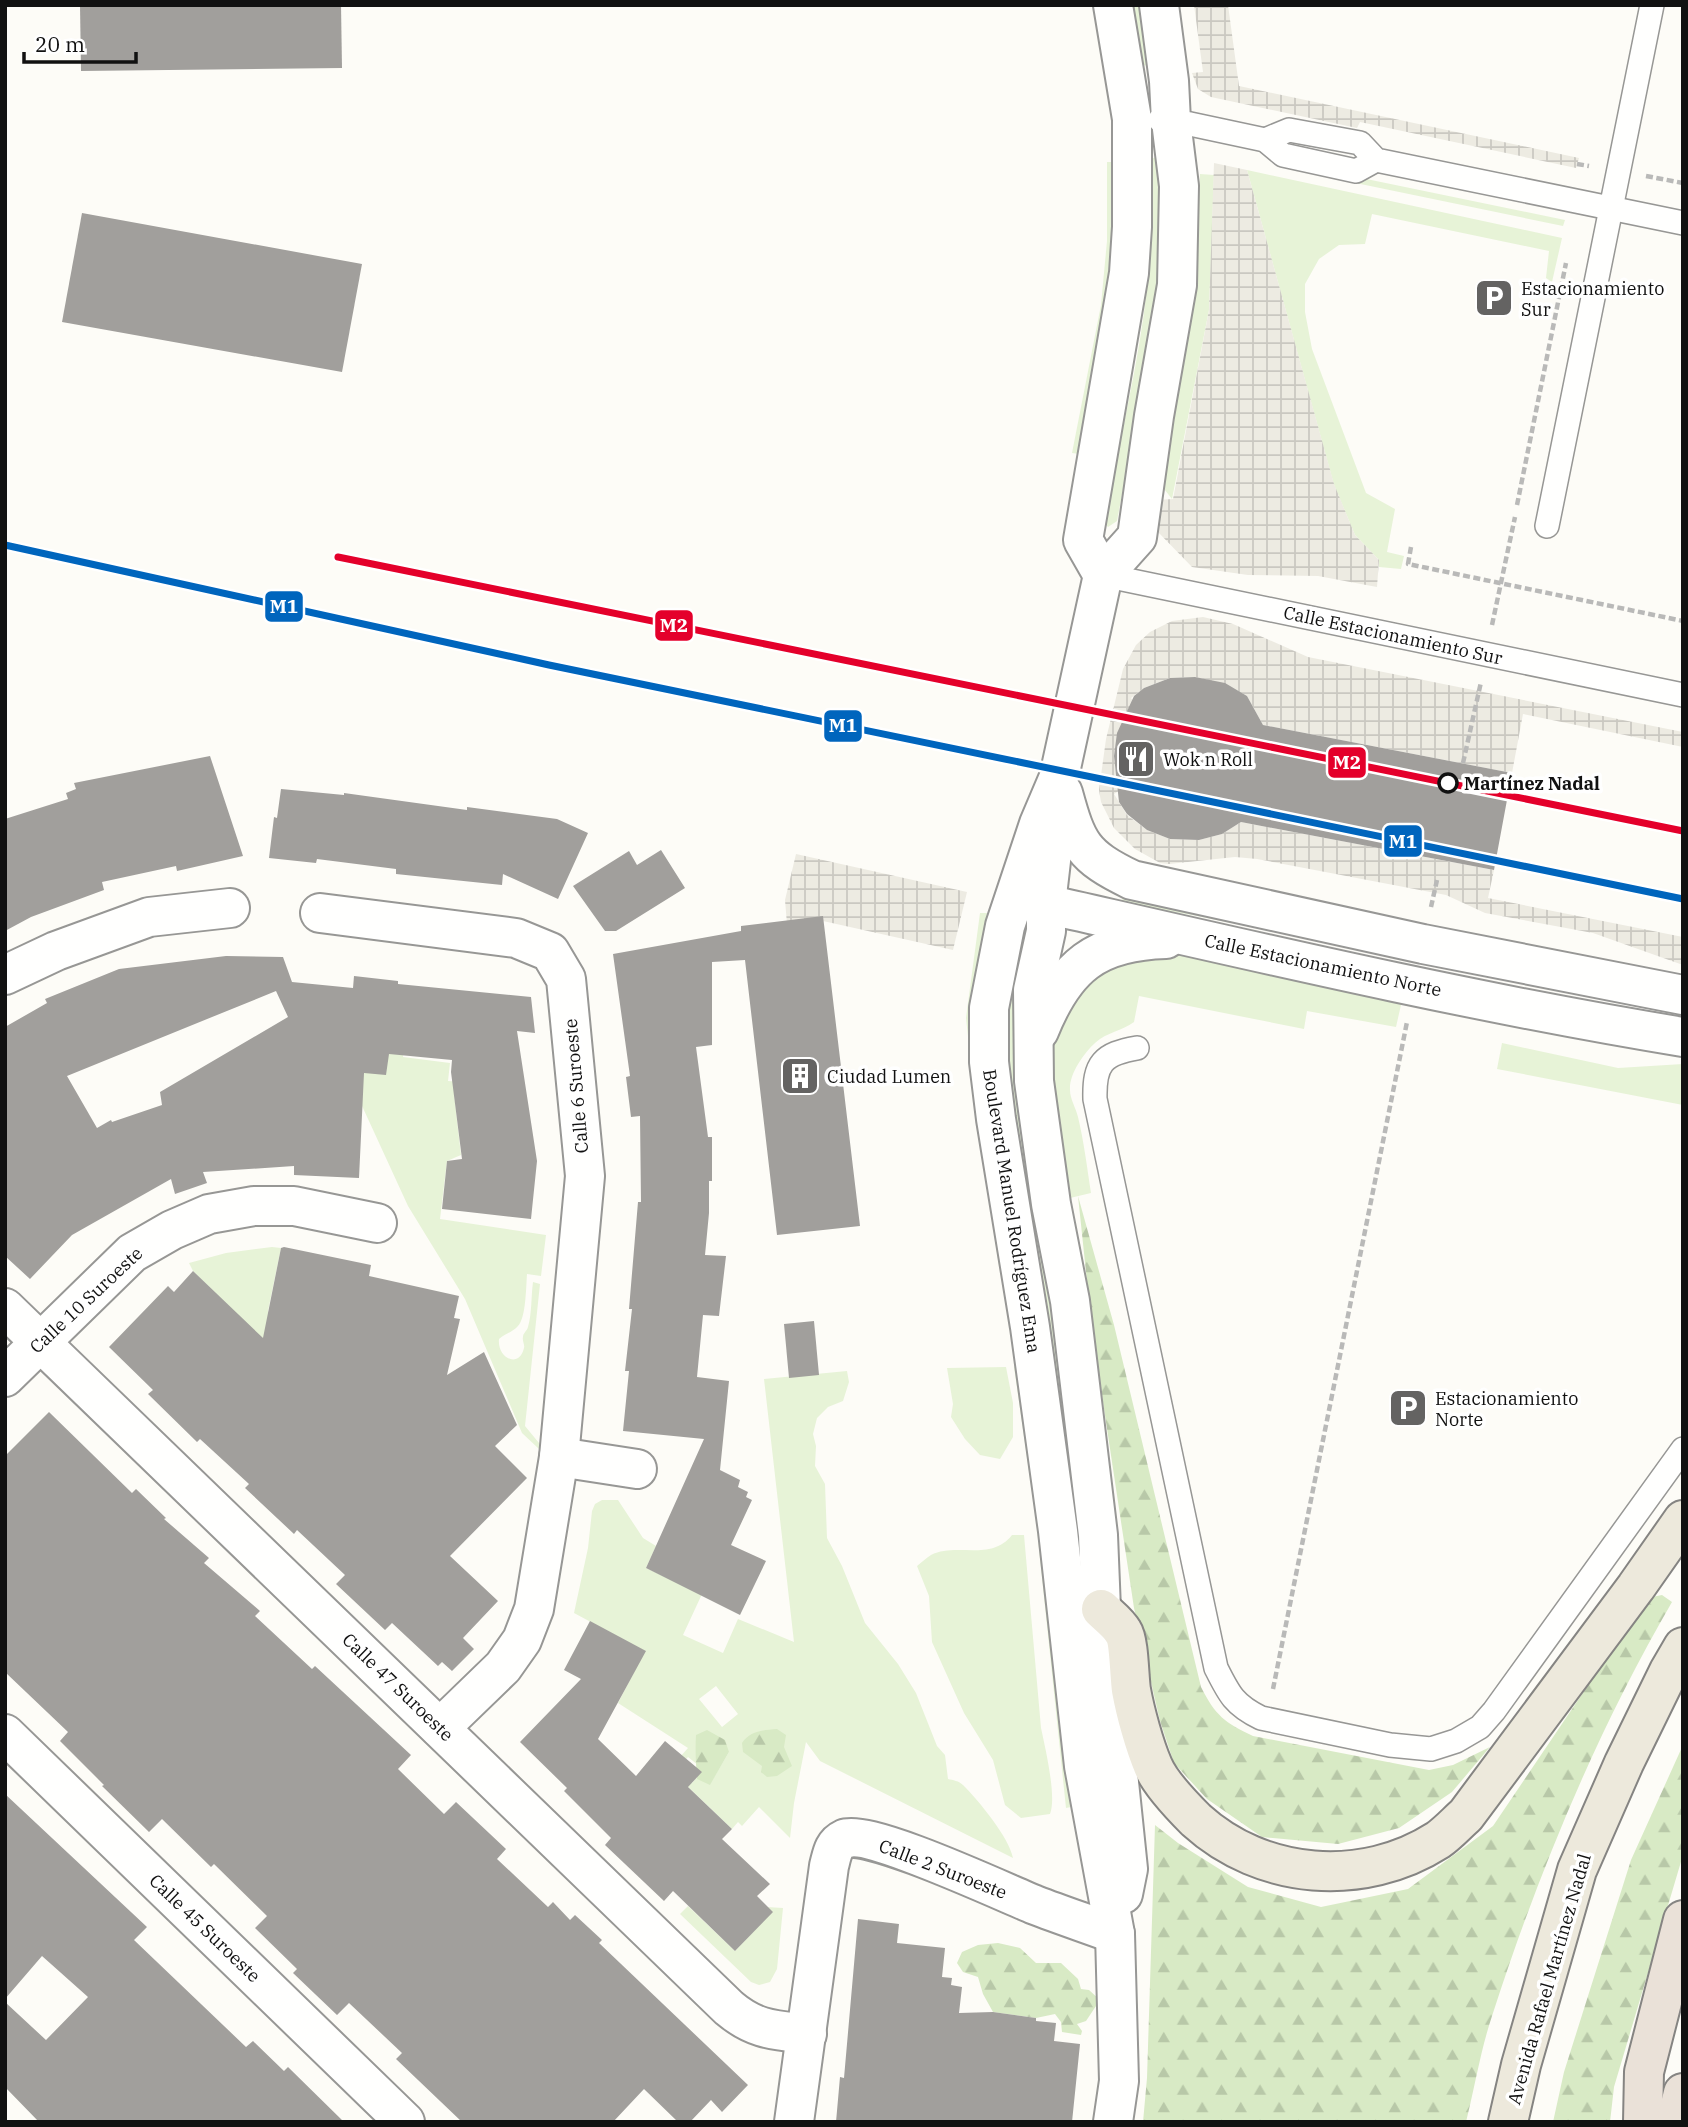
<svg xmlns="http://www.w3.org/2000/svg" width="1688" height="2127" viewBox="0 0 1688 2127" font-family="'IBM Plex Serif',serif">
	<defs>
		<pattern id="forest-firs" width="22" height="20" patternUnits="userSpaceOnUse" patternTransform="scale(1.75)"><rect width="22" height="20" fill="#d8eac5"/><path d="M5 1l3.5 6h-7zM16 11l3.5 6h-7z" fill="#b8c8a8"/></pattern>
		<pattern id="plaza-grid" width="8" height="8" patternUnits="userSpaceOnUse" patternTransform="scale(1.75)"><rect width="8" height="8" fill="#edebe2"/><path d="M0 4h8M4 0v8" fill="none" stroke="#cac8c1"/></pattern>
	</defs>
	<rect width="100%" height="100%" fill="#fdfcf7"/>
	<!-- grass -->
	<g fill="#e7f3d7" fill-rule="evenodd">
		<path d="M 1133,5 L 1146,5 L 1151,66 L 1141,65 Z"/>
		<path d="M 1157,156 L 1162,158 L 1161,268 L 1146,367 L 1117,521 L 1108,527 L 1104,523 C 1118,445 1139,366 1147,287 C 1151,244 1151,201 1152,159 Z"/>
		<path d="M 1107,162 L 1114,162 L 1112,266 L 1079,454 L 1072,453 L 1101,305 L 1107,241 Z"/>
		<path d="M 1247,170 L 1562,238 L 1552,282 L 1546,278 L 1549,251 L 1372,214 L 1365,244 L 1339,245 L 1319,259 L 1305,284 L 1305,312 L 1312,349 L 1366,493 L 1395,509 L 1387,552 L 1404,556 L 1401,569 L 1379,567 L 1379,560 L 1355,535 L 1334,485 Z"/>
		<path d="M 1200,174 L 1214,175 L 1209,310 L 1172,499 L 1161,485 L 1194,289 Z"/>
		<path d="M 1347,175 L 1565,220 L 1563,226 L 1346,181 Z"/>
		<path d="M 1125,893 L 1399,957 L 1192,915 L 1125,904 L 1122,900 Z"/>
		<path d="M 980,913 L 987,913 L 977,980 L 1007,1266 L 999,1266 L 978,1128 L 966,1018 Z"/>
		<path d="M 1026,915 L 1065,1390 L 1105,1723 L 1006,1063 L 1007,1012 Z"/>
		<path d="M 1153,947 L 1403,996 L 1396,1027 L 1307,1011 L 1304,1029 L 1139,996 L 1134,1022 C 1122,1031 1107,1032 1095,1043 C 1084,1053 1069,1074 1070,1090 C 1070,1099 1076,1108 1078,1117 C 1084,1142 1087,1167 1091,1193 L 1070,1198 L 1052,1062 L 1052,1047 L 1057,1028 L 1082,983 Z"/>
		<path d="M 398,986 L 411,988 L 403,1057 L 450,1063 L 448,1081 L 479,1083 L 479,1091 L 454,1094 L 461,1155 L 447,1161 L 440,1219 L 546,1235 L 541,1276 L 527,1274 C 526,1287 526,1318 518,1326 C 513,1332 506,1333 499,1339 C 497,1358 519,1369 524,1348 C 525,1345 522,1341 523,1337 C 523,1333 527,1331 528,1327 C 532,1313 531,1296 533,1282 L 540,1284 L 525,1426 L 539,1443 L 539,1449 L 522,1433 L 465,1299 L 408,1206 L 346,1071 Z"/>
		<path d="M 1502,1043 L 1618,1068 L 1683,1064 L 1683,1105 L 1497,1069 Z"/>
		<path d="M 272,1247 L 281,1248 L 268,1311 L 405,1513 L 230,1307 L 193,1271 L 189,1263 L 226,1253 Z"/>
		<path d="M 1023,1364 L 1076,1806 L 1066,1808 L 1036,1520 L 1014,1367 Z"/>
		<path d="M 1006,1367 L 1013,1403 L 1013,1437 L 1000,1459 L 980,1455 L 965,1439 L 951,1417 L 953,1404 L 947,1368 Z"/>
		<path d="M 847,1371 L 849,1382 L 843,1401 L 828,1407 L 817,1418 L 813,1434 L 816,1446 L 815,1466 L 825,1484 L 827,1538 L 842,1566 L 865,1623 L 898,1664 L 916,1693 L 937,1746 L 945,1755 L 948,1779 C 953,1780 959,1781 963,1785 C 978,1800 1009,1837 1013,1858 L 820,1761 L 806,1742 L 794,1803 L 790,1838 L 759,1807 L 742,1826 L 738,1822 L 732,1829 L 682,1781 L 665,1774 L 688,1748 L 618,1703 L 645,1651 L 574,1613 L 588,1548 L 592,1511 L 595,1504 L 602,1500 L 618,1500 L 643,1538 L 656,1546 L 646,1568 L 702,1594 L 683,1635 L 723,1653 L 738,1619 L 794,1642 L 764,1379 ZM 716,1686 L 738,1714 L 722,1727 L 699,1699 ZM 729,1752 L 710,1784 L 696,1778 L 692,1783 L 677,1770 L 688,1757 L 698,1765 Z"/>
		<path d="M 1012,1535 L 1024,1535 L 1041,1728 C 1045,1747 1057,1797 1050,1814 L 1021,1818 L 1005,1805 L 993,1760 L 964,1713 L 932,1642 L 929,1596 L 917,1566 C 922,1562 926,1558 931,1555 C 956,1542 991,1562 1012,1535 Z"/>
		<path d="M 688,1906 L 735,1951 L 772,1912 L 767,1907 L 783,1908 L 777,1969 L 770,1982 L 759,1985 L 751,1982 L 680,1914 Z"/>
	</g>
	<!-- forest -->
	<g fill="url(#forest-firs)">
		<path d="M 1078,1196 L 1114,1325 L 1201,1687 C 1215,1715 1225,1723 1253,1736 L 1429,1770 L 1453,1765 L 1490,1747 L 1452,1792 L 1399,1828 L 1338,1844 L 1262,1837 L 1207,1799 L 1174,1763 L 1160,1721 L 1134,1608 L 1092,1329 Z"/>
		<path d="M 1662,1595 L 1672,1602 C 1597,1731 1539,1871 1493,2013 C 1481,2048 1475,2086 1466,2122 L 1143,2122 L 1147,2078 L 1155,1825 L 1178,1843 L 1248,1887 L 1321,1907 L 1408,1889 L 1493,1826 L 1647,1598 Z"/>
		<path d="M 777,1729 L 786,1735 L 784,1747 L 792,1766 L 777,1776 L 767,1777 L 761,1772 L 762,1766 L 743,1752 L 742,1743 C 750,1731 763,1730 777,1729 Z"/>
		<path d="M 707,1730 L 725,1740 L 729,1752 L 710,1785 L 697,1779 C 696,1764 695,1751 696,1735 Z"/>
		<path d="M 1683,1745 L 1683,1855 L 1614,2087 L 1610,2122 L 1553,2122 L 1564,2072 L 1631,1860 Z"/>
		<path d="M 998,1943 L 1020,1948 L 1036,1963 L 1061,1963 L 1078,1979 L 1081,1989 L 1089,1990 L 1100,2000 L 1086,2021 L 1077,2024 L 1082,2031 L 1081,2035 L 1062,2032 L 1061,2022 L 1055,2014 L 1036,2018 L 993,2012 L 983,1994 L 978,1977 L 963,1972 L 957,1963 L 962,1952 L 978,1945 Z"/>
	</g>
	<!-- plaza -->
	<g fill="url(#plaza-grid)">
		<path d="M 1194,5 L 1228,5 L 1239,86 L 1579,158 L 1576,168 L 1360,122 L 1357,128 L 1211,97 L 1198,89 L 1192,73 L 1203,72 Z"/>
		<path d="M 1214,163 L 1247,170 L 1334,484 L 1355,535 L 1379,560 L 1377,587 L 1318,576 L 1248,575 L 1192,567 L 1158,532 L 1158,500 L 1173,499 L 1209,310 Z"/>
		<path d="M 1203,617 L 1233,624 L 1308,657 L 1683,732 L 1683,747 L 1523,714 L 1512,773 L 1263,725 L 1247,696 L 1225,684 L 1195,677 L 1170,678 L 1144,688 L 1131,698 L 1137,706 L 1118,733 L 1114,756 L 1116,773 L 1122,789 L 1114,794 L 1127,815 L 1147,830 L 1170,839 L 1199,840 L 1222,834 L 1241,822 L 1494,870 L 1488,898 L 1683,937 L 1683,965 L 1593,933 L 1485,913 L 1446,895 L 1257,859 L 1235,857 L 1169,864 L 1160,863 L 1135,849 L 1114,828 L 1101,802 L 1099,790 L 1106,739 L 1123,669 L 1136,645 L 1150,632 L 1172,621 Z"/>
		<path d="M 796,854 L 967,892 L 953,950 L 814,919 L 787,924 L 785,900 Z"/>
	</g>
	<!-- building -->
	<g fill="#a19f9c" fill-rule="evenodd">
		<path d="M 80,5 L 341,5 L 342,68 L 81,71 Z"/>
		<path d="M 82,213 L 362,264 L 342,372 L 62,322 Z"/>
		<path d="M 1195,677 L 1225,683 L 1247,696 L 1263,725 L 1512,773 L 1494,870 L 1241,822 L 1222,834 L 1199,840 L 1170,839 L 1147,830 L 1127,814 L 1119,802 L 1114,756 L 1117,733 L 1134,696 L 1144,688 L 1170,678 Z"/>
		<path d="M 210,756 L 243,856 L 177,871 L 176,866 L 102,882 L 104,890 L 31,917 L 5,931 L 5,819 L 68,799 L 66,793 L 76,789 L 74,783 Z"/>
		<path d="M 281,789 L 344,795 L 344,793 L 467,810 L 467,807 L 557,819 L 588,833 L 558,899 L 503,874 L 502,885 L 396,874 L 396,869 L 317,859 L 316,863 L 269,858 L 274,817 L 277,818 Z"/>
		<path d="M 661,850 L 685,888 L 616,931 L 605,931 L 573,886 L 629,851 L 637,865 Z"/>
		<path d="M 823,916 L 860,1226 L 777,1235 L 745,960 L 712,962 L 712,1045 L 696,1047 L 708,1137 L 712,1137 L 712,1181 L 709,1181 L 709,1213 L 705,1255 L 726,1256 L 719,1316 L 703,1315 L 697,1377 L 729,1381 L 720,1470 L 740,1480 L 738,1487 L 748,1492 L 746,1497 L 752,1500 L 731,1545 L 766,1561 L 740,1615 L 646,1568 L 704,1439 L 623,1431 L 629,1371 L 625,1371 L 632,1309 L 629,1309 L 638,1202 L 641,1202 L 640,1116 L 631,1117 L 626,1077 L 630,1076 L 613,954 L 741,931 L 741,926 Z"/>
		<path d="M 226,956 L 283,957 L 292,982 L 353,988 L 354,976 L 398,981 L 398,984 L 531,997 L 535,1033 L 517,1031 L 537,1161 L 531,1219 L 442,1209 L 447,1161 L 462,1159 L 451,1072 L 452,1060 L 389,1054 L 386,1075 L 364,1073 L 359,1178 L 294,1175 L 294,1166 L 203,1172 L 207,1183 L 175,1194 L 171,1179 L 72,1235 L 30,1279 L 5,1256 L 5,1027 L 47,1003 L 45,999 L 119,969 ZM 276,991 L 288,1017 L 160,1092 L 162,1105 L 112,1122 L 111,1120 L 97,1128 L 67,1076 Z"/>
		<path d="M 284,1247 L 371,1265 L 369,1276 L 459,1296 L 454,1318 L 460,1319 L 447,1375 L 484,1352 L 517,1425 L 495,1446 L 527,1478 L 450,1556 L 498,1601 L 463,1638 L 474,1649 L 452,1671 L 442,1662 L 438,1666 L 392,1623 L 385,1630 L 336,1584 L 345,1575 L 297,1530 L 294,1534 L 245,1488 L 249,1484 L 200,1439 L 197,1442 L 148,1394 L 153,1390 L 109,1347 L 168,1286 L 174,1292 L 193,1271 L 263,1338 L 281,1248 Z"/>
		<path d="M 814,1321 L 819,1375 L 789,1378 L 784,1324 Z"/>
		<path d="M 49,1412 L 132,1493 L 136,1489 L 166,1518 L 164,1519 L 209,1558 L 204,1563 L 260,1611 L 255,1616 L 312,1669 L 315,1666 L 411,1755 L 398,1769 L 444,1814 L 456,1802 L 506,1849 L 497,1859 L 548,1907 L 553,1902 L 570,1920 L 575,1915 L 602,1940 L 599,1943 L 748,2085 L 722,2112 L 711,2100 L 690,2122 L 678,2122 L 644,2089 L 613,2122 L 462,2122 L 396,2059 L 402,2053 L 349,2003 L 337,2015 L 293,1973 L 297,1969 L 255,1928 L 267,1916 L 214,1864 L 211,1867 L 162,1819 L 149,1832 L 102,1786 L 104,1785 L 60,1741 L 68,1732 L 5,1672 L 5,1456 Z"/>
		<path d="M 590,1621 L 646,1651 L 598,1739 L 636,1776 L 665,1741 L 702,1772 L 688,1787 L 732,1829 L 722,1839 L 770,1884 L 757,1896 L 773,1912 L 735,1951 L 673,1891 L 664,1901 L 605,1845 L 611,1838 L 564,1791 L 567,1788 L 520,1742 L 581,1679 L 564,1670 Z"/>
		<path d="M 5,1794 L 147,1927 L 134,1940 L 246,2047 L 253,2041 L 284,2071 L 288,2067 L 344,2122 L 39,2122 L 5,2087 L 5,2002 L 46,2040 L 88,1997 L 42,1956 L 5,1999 Z"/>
		<path d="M 858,1919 L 899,1924 L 897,1943 L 945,1948 L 942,1977 L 952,1978 L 951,1985 L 962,1987 L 959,2013 L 993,2012 L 1036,2018 L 1036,2021 L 1056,2023 L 1054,2041 L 1080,2044 L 1072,2122 L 836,2122 L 840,2077 L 844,2078 Z"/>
	</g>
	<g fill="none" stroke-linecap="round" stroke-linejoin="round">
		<defs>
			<g id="lane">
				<path d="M 1160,120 L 1190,124 L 1265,140 L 1283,155 L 1356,171 L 1376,160"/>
				<path d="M 1265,140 L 1289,130 L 1360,143 L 1376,160 L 1683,223"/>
				<path d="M 1547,526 L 1652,5"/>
				<path d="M 1103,575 L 1683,695"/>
				<path d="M 1137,1048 C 1103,1054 1094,1063 1095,1099 L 1216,1668 C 1229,1694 1234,1705 1261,1718 L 1390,1745 L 1431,1749 L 1456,1741 L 1480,1727 L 1494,1711 L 1683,1449"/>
			</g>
			<g id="street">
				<path d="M 1113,5 L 1132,119 L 1132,227 L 1129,273 L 1083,540 L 1103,575 L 1059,777 L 1039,824 L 1005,926 L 989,1008 L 989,1062 L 996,1119 L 1030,1327 L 1058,1531 L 1084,1766 L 1115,1934 L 1119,2081 L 1113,2122"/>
				<path d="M 1103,575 L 1137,537 L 1154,416 L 1177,285 L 1179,186 L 1171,121 L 1169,81 L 1159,5"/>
				<path d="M 1063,793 C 1077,844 1082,856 1132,880 L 1423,944 L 1683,995"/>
				<path d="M 1055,826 L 1046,904 L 1046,931 L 1033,990 L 1034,1081 L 1051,1204 L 1070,1301 L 1098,1535 L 1101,1609 L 1128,1869 L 1123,1894"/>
				<path d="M 1035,882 L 1038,892 L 1046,904 C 1257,952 1469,1002 1683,1037"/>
				<path d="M 320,913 L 516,938 L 550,952 L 566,979 L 585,1176 L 559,1457 L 534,1609 L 522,1640 L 503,1667 L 440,1728"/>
				<path d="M 5,975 L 56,951 L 149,917 L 230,908"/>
				<path d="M 1039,1031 C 1065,966 1096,941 1166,939"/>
				<path d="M 5,1308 L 729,2008 C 755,2030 774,2030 807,2034"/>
				<path d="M 5,1377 L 132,1253 L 172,1230 L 209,1214 L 254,1206 L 294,1206 L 377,1223"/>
				<path d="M 559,1457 L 637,1469"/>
				<path d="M 5,1734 L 405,2122"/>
				<path d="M 794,2122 L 829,1866 C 832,1855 833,1844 844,1839 C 869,1829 1003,1892 1035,1905 C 1061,1915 1088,1924 1115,1934"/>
			</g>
			<g id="primary">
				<path d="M 1101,1609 C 1108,1616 1118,1623 1123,1632 C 1129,1641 1129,1677 1131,1690 C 1135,1712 1144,1745 1153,1766 C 1160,1783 1183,1807 1196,1820 C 1262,1880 1363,1888 1438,1840 C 1448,1833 1457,1823 1466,1815 L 1636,1587 L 1683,1520"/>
				<path d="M 1508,2122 L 1521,2065 L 1577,1870 L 1624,1763 L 1669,1671 L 1683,1647"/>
			</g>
			<g id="highway">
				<path d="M 1643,2122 L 1644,2072 L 1683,1920"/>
				<path d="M 1676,2122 L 1683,2093"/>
			</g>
		</defs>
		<!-- lane casing -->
		<use href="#lane" stroke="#979795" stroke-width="26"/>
		<!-- street casing -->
		<use href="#street" stroke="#979795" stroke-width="42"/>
		<!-- primary casing -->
		<use href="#primary" stroke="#858482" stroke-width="42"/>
		<!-- highway casing -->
		<use href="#highway" stroke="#858482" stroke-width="42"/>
		<!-- path -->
		<g stroke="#b9b9b8" stroke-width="4.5" stroke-dasharray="7 3.5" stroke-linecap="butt">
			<path d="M 1577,164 L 1589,166"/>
			<path d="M 1646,176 L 1683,183"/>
			<path d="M 1517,505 L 1566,263"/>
			<path d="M 1411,547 L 1408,564 L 1683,621"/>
			<path d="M 1492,625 L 1515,517"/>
			<path d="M 1463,763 L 1481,682"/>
			<path d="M 1431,907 L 1437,880"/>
			<path d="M 1273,1689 L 1407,1022"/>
		</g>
		<!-- lane -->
		<use href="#lane" stroke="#fffffe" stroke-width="23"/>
		<!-- street -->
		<use href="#street" stroke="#fffffe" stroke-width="38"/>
		<!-- primary -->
		<use href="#primary" stroke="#ede9dc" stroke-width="38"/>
		<!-- highway -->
		<use href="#highway" stroke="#eae1d8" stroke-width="38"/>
		<defs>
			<path id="metro-1" d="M 5,545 L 549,665 L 1683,899"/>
			<path id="metro-2" d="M 338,557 L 1683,831"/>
		</defs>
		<!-- metro-1 casing -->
		<use href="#metro-1" stroke="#fff" stroke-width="12"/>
		<!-- metro-2 casing -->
		<use href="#metro-2" stroke="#fff" stroke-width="12"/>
		<!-- metro-1 -->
		<use href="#metro-1" stroke="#0065bd" stroke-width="7"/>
		<!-- metro-2 -->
		<use href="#metro-2" stroke="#e4002b" stroke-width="7"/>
	</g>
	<!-- icons -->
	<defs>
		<symbol id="parking-square" viewBox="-11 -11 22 22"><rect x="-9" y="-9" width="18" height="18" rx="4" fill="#646362" stroke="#fff"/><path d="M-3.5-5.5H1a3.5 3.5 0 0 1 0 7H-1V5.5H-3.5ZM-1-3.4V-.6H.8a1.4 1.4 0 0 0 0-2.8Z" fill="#fff"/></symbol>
		<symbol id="restaurant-square" viewBox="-11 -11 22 22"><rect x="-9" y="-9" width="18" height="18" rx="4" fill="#646362" stroke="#fff"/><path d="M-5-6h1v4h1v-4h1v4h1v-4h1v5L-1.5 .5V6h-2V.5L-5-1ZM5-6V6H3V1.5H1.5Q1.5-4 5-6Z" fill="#fff"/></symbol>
		<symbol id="building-square" viewBox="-11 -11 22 22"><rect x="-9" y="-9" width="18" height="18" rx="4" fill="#646362" stroke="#fff"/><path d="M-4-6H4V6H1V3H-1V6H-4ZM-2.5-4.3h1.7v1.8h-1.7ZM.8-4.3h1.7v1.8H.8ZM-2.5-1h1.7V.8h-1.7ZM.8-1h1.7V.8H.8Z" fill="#fff"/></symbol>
	</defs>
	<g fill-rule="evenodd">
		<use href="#parking-square" x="1472" y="276" width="44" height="44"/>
		<use href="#restaurant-square" x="1114" y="737" width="44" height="44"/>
		<use href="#building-square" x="778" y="1054" width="44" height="44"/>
		<use href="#parking-square" x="1386" y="1386" width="44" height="44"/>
	</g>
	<!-- markers -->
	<circle fill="#fff" stroke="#111" stroke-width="3.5" cx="1448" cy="783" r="9"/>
	<g text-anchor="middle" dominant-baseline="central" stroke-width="7" stroke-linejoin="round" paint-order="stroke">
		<!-- poi labels -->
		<g font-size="18" fill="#111" stroke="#fff" text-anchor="start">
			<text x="1521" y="288">Estacionamiento<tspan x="1521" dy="21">Sur</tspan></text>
			<text x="1163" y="759">Wok n Roll</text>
			<text x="827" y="1076">Ciudad Lumen</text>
			<text x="1435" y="1398">Estacionamiento<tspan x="1435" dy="21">Norte</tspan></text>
		</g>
		<!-- street labels -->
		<g font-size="18" fill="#111" stroke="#fff">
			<text transform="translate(1393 635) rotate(12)">Calle Estacionamiento Sur</text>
			<text transform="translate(1323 965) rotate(12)">Calle Estacionamiento Norte</text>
			<text transform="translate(576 1086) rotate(-95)">Calle 6 Suroeste</text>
			<text transform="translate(1012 1211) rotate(81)">Boulevard Manuel Rodríguez Ema</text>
			<text transform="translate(86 1300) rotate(-43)">Calle 10 Suroeste</text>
			<text transform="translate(398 1687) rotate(44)">Calle 47 Suroeste</text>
			<text transform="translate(943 1869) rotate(21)">Calle 2 Suroeste</text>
			<text transform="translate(205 1928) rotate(44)">Calle 45 Suroeste</text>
			<text transform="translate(1549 1979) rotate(-74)">Avenida Rafael Martínez Nadal</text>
		</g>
		<!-- stop labels -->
		<g font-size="18" font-weight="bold" fill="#111" stroke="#fff" text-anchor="start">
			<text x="1464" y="783">Martínez Nadal</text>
		</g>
	</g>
	<g stroke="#fff" stroke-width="2.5">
		<rect x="264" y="590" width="40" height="33" rx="7" fill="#0065bd"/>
		<rect x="654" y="609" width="40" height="33" rx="7" fill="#e4002b"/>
		<rect x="823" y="709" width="40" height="34" rx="7" fill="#0065bd"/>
		<rect x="1327" y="746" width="40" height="33" rx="7" fill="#e4002b"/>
		<rect x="1383" y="824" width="40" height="34" rx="7" fill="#0065bd"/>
	</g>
	<g font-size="19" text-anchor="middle" font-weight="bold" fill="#fff">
		<text x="284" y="613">M1</text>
		<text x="674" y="632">M2</text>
		<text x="843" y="732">M1</text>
		<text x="1347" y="769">M2</text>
		<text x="1403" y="848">M1</text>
	</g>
	<!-- border -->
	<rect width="1688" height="2127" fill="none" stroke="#111111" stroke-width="14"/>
	<!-- scale -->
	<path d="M24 52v10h112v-10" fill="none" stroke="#111111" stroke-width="3.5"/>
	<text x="35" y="52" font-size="21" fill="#111111" stroke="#ffffff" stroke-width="5" paint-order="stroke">20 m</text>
</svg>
